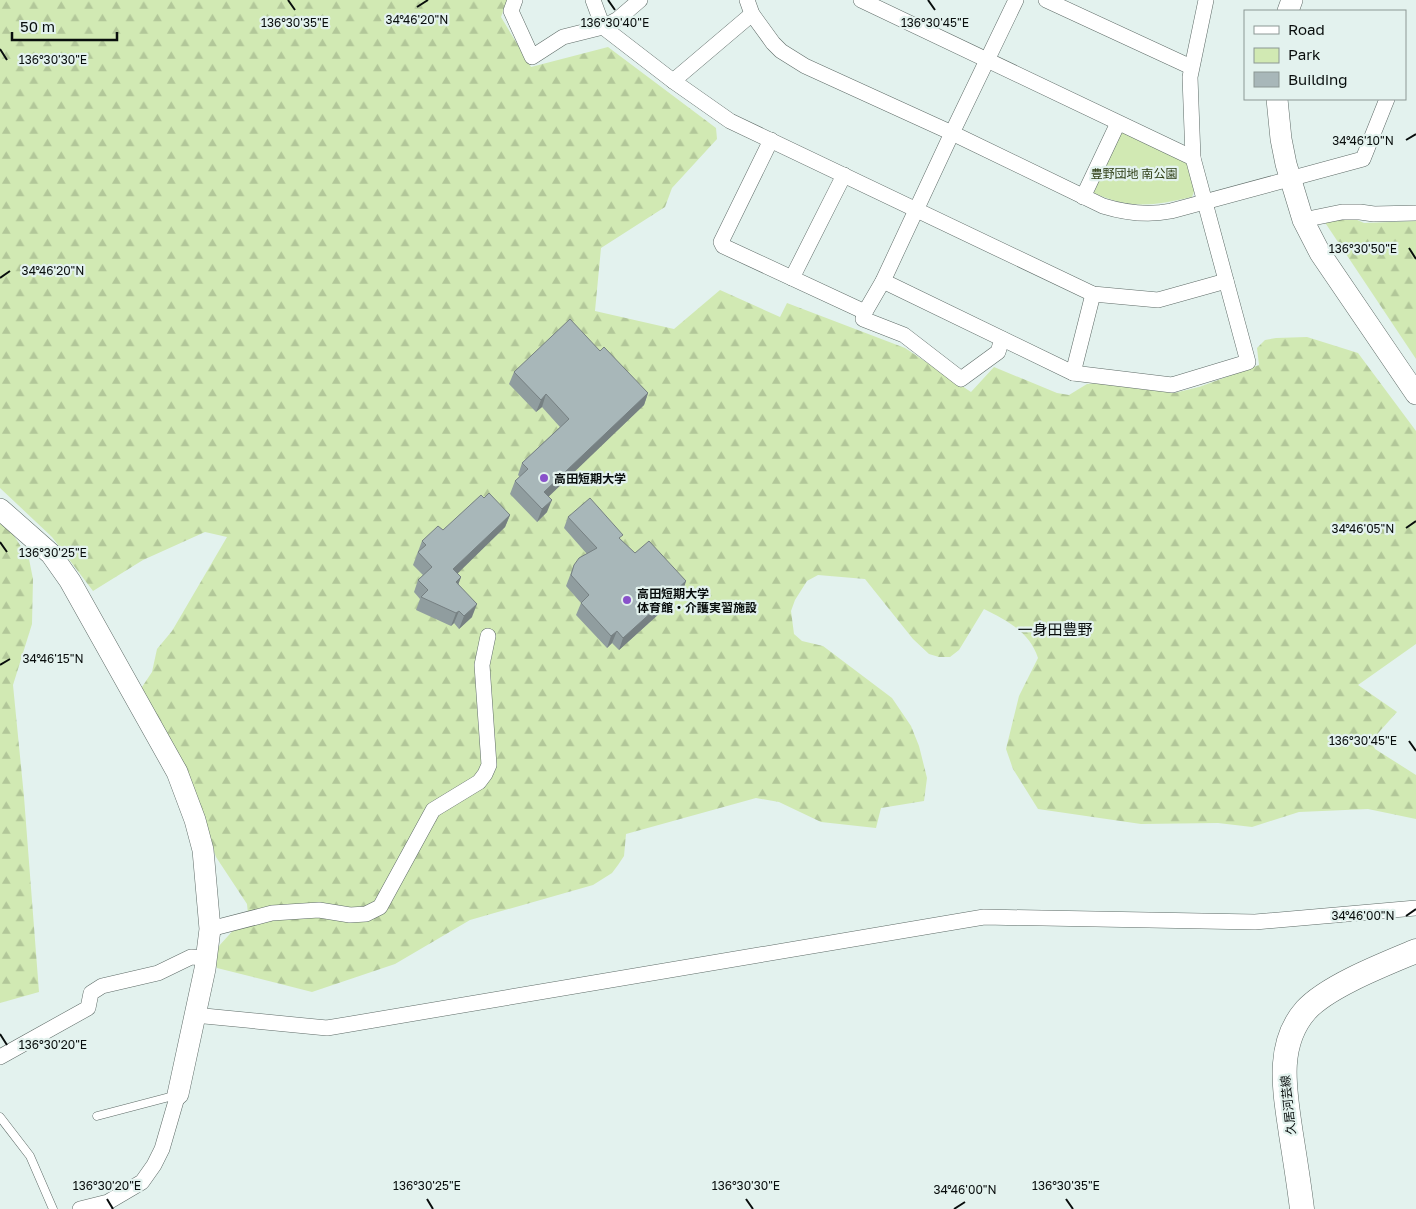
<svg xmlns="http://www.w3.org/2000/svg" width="1416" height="1209" viewBox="0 0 1416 1209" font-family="'Golos Text','Noto Sans JP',sans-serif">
	<defs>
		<pattern id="forest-firs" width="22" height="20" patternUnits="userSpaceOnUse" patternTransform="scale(1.25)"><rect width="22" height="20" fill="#d1e9b3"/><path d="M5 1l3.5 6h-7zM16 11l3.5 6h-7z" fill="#b2c799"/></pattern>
	</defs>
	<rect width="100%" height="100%" fill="#e3f2ee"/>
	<!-- green -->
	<path fill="#d1e9b3" d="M 1119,131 L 1187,162 L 1195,189 L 1192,197 C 1152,206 1128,210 1090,191 Z"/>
	<!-- forest -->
	<g fill="url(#forest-firs)">
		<path d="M 0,0 L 507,0 L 501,17 L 531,67 L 608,47 L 716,128 L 717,139 L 672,188 L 665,207 L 601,248 L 595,311 L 674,329 L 720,290 L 780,317 L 787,303 L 905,348 L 971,392 L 994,367 L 1057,393 L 1069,395 L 1087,384 L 1097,383 L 1174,393 L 1199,387 L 1259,365 L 1257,348 L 1265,340 L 1276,338 L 1307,337 L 1358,353 L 1416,431 L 1416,644 L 1358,685 L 1397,712 L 1371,741 L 1375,749 L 1416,775 L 1416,819 L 1368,809 L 1299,812 L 1252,827 L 1218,823 L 1141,824 L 1038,809 L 1013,769 L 1006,749 L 1019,696 L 1038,658 C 1030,632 1006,620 984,609 L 959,650 L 950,657 L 939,657 L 929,654 L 913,639 L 865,579 L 818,575 L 807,581 L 795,600 L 791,611 L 794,634 L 802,641 L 823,646 L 892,698 L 911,726 L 919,746 L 927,778 L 924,801 L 881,808 L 876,828 L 821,822 L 779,802 L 756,798 L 626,834 L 624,856 L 618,865 L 612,873 L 593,885 L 470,920 L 395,964 L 312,992 L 217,968 L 214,957 L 218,947 L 248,914 L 247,904 L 216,857 L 189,785 L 140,690 L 152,672 L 157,649 L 172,631 L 227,537 L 205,532 L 143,560 L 93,591 L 52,537 L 0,488 Z"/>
		<path d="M 1344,214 L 1364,223 L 1416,221 L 1416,359 L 1324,221 Z"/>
		<path d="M 0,520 L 9,528 L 29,559 L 33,579 L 32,624 L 13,685 L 24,797 L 39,992 L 0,1003 Z"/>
	</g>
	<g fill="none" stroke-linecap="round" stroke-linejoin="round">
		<defs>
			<g id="lane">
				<path d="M 97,1116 L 177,1095"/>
				<path d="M 0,1117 L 30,1156 L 53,1209"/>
			</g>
			<g id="street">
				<path d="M 515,0 L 511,11 L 532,57 L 563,37 L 603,27 L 618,19 L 640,0"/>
				<path d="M 593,0 L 603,27 L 673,81 L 730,121 L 1093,294 L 1158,300 L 1226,281"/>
				<path d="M 747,0 L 752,14 L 773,43 L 781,51 L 805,66 L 952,133 L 1103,206 C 1126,213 1147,216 1171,211 L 1363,159 L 1387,99"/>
				<path d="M 861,0 L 1193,158"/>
				<path d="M 1046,0 L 1191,67"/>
				<path d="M 673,81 L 752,14"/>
				<path d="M 771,140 L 721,242 L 723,246 L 865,312"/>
				<path d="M 1083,197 L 1118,123"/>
				<path d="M 1303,220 L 1342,212 L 1360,212 L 1374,214 L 1416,213"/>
				<path d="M 792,278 L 844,175"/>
				<path d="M 883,281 L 1073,373 L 1172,385 L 1248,362 L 1193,158 L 1190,77 L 1206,0"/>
				<path d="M 1002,339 L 998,352 L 961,379 L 904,335 L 863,319 L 865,312 L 883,281 L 952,133 L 1016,0"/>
				<path d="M 1073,373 L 1093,294"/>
				<path d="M 210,929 L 272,913 L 319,910 L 350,915 L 366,914 L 380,907 L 433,810 L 479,782 L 485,774 L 489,765 L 482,665 L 488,636"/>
				<path d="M 194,1015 L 327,1028 L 984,917 L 1255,922 L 1416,908"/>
				<path d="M 0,1057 L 88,1008 L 91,993 L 102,986 L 158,973 L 191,957 L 206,958"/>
				<path d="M 80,1209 L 108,1202 L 142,1182 L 154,1165 L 162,1149 L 178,1094"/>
			</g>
			<g id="secondary">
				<path d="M 1288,11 L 1292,0"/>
				<path d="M 1277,99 L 1281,139 L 1286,164 L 1303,220 L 1320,253 L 1416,394"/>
				<path d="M 0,509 L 51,554 L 70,581 L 177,772 L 195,820 L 203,850 L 210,929 L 205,969 L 178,1094"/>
			</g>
			<path id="primary" d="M 1302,1209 C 1299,1184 1295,1159 1291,1134 C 1285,1092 1275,1045 1306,1010 C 1328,986 1385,964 1416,951"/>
		</defs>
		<!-- lane casing -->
		<use href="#lane" stroke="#5e6b67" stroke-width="9"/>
		<!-- street casing -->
		<use href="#street" stroke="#5e6b67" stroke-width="16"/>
		<!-- secondary casing -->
		<use href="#secondary" stroke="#5e6b67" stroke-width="22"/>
		<!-- primary casing -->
		<use href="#primary" stroke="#5e6b67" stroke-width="25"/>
		<!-- lane -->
		<use href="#lane" stroke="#fff" stroke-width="8"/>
		<!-- street -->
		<use href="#street" stroke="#fff" stroke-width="15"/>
		<!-- secondary -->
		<use href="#secondary" stroke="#fff" stroke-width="21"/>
		<!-- primary -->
		<use href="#primary" stroke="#fff" stroke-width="24"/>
	</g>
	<!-- wall -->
	<g fill="#909d9f">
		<path d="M 600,351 L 648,393 L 644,405 L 548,496 L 547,512 L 537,522 L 510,494 L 515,481 L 520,477 L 518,475 L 522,463 L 560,427 L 542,407 L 536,412 L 509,384 L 514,372 Z"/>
		<path d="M 484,498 L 510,515 L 505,527 L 457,573 L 461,577 L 458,585 L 472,617 L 459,629 L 454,623 L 451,626 L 416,610 L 420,599 L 414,592 L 418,580 L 423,575 L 413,565 L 422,541 L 443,530 Z"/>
		<path d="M 568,517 L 621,540 L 635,553 L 686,581 L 682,593 L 619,650 L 612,643 L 607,648 L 576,615 L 581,603 L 566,586 L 574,565 L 587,554 L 564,528 Z"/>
	</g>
	<!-- shaded-wall -->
	<g fill="#768082">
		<path d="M 648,393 L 644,405 L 540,505 L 544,492 Z"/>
		<path d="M 546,394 L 542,407 L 536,412 L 541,400 Z"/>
		<path d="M 552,500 L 547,512 L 537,522 L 542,509 Z"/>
		<path d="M 510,515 L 505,527 L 449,582 L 453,569 Z"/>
		<path d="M 461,577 L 456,590 L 456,582 Z"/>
		<path d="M 686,581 L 682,593 L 619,650 L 623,638 Z"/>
		<path d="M 477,604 L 472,617 L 459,629 L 464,616 Z"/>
		<path d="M 459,611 L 454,623 L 451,626 L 456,613 Z"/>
		<path d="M 617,631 L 612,643 L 607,648 L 611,636 Z"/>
	</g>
	<!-- building -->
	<g fill="#a8b7b9" stroke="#768082">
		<path d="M 570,319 L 600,351 L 604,347 L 648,393 L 544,492 L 552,500 L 542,509 L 515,481 L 528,469 L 522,463 L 569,419 L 546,394 L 541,400 L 514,372 Z"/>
		<path d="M 489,493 L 510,515 L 453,569 L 461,577 L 456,582 L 477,604 L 464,616 L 459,611 L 456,613 L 421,597 L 428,590 L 418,580 L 432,567 L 418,552 L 426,545 L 422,541 L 438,526 L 443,530 L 481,495 L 484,498 Z"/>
		<path d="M 590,498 L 623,535 L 619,538 L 635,553 L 649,541 L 686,581 L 623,638 L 617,631 L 611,636 L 581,603 L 589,595 L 571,575 L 574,565 L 579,558 L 597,548 L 568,517 Z"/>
	</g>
	<!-- ticks -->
	<path fill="none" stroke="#090e0d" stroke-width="2" d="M 288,0 L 295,10M 608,0 L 615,10M 928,0 L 935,10M 417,7 L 428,0M 0,49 L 7,60M 1406,140 L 1416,134M 1409,248 L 1416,259M 0,278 L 10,271M 1406,528 L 1416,521M 0,542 L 7,552M 0,665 L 10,659M 1409,741 L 1416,751M 1406,916 L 1416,909M 0,1034 L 7,1045M 107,1199 L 113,1209M 427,1199 L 433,1209M 746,1199 L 753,1209M 1066,1199 L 1073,1209M 954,1209 L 965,1202"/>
	<!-- markers -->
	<g fill="#8952ca" stroke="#e3f2ee" stroke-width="2">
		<circle cx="544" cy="478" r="5"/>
		<circle cx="627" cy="600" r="5"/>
	</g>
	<g text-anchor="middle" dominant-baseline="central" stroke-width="4.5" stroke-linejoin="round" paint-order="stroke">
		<!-- park labels -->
		<g font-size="12" fill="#2c3c13" stroke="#e3f2ee">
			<text x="1134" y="173">豊野団地 南公園</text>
		</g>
		<!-- poi labels -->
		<g font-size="12" font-weight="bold" fill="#090e0d" stroke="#e3f2ee" text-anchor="start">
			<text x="554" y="478">高田短期大学</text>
			<text x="637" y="593">高田短期大学<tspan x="637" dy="14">体育館・介護実習施設</tspan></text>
		</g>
		<!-- street labels -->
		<g font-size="12" fill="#090e0d" stroke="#e3f2ee">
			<text transform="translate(1288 1105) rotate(-96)">久居河芸線</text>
		</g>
		<!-- quarter labels -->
		<g font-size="15" fill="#090e0d" stroke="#e3f2ee">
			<text x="1055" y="629">一身田豊野</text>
		</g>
	</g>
	<g font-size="12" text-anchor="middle" fill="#090e0d" stroke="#e3f2ee" stroke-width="4.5" stroke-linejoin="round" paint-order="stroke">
		<text x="417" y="24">34°46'20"N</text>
		<text x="295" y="27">136°30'35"E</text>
		<text x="615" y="27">136°30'40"E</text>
		<text x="935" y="27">136°30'45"E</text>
		<text x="53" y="64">136°30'30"E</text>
		<text x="1363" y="145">34°46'10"N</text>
		<text x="1363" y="253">136°30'50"E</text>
		<text x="53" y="275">34°46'20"N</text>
		<text x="1363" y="533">34°46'05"N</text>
		<text x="53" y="557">136°30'25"E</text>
		<text x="53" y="663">34°46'15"N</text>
		<text x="1363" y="745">136°30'45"E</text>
		<text x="1363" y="920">34°46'00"N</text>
		<text x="53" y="1049">136°30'20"E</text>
		<text x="107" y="1190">136°30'20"E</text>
		<text x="427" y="1190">136°30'25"E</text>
		<text x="746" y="1190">136°30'30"E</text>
		<text x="1066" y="1190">136°30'35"E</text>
		<text x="965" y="1194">34°46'00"N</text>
	</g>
	<!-- legend -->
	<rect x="1244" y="10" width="162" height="90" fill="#e3f2ee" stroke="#8c9794"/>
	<rect x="1254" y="26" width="25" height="8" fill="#ffffff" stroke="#8c9794"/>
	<text x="1288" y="35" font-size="15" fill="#090e0d">Road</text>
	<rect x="1254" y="48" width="25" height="15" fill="#d1e9b3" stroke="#8c9794"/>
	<text x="1288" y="60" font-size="15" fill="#090e0d">Park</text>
	<rect x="1254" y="72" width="25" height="15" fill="#a8b7b9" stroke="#8c9794"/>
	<text x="1288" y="85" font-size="15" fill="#090e0d">Building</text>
	<!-- scale -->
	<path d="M12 32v8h105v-8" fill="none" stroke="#090e0d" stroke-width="2.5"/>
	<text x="20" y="32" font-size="15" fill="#090e0d" stroke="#e3f2ee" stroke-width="4" paint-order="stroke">50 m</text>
</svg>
